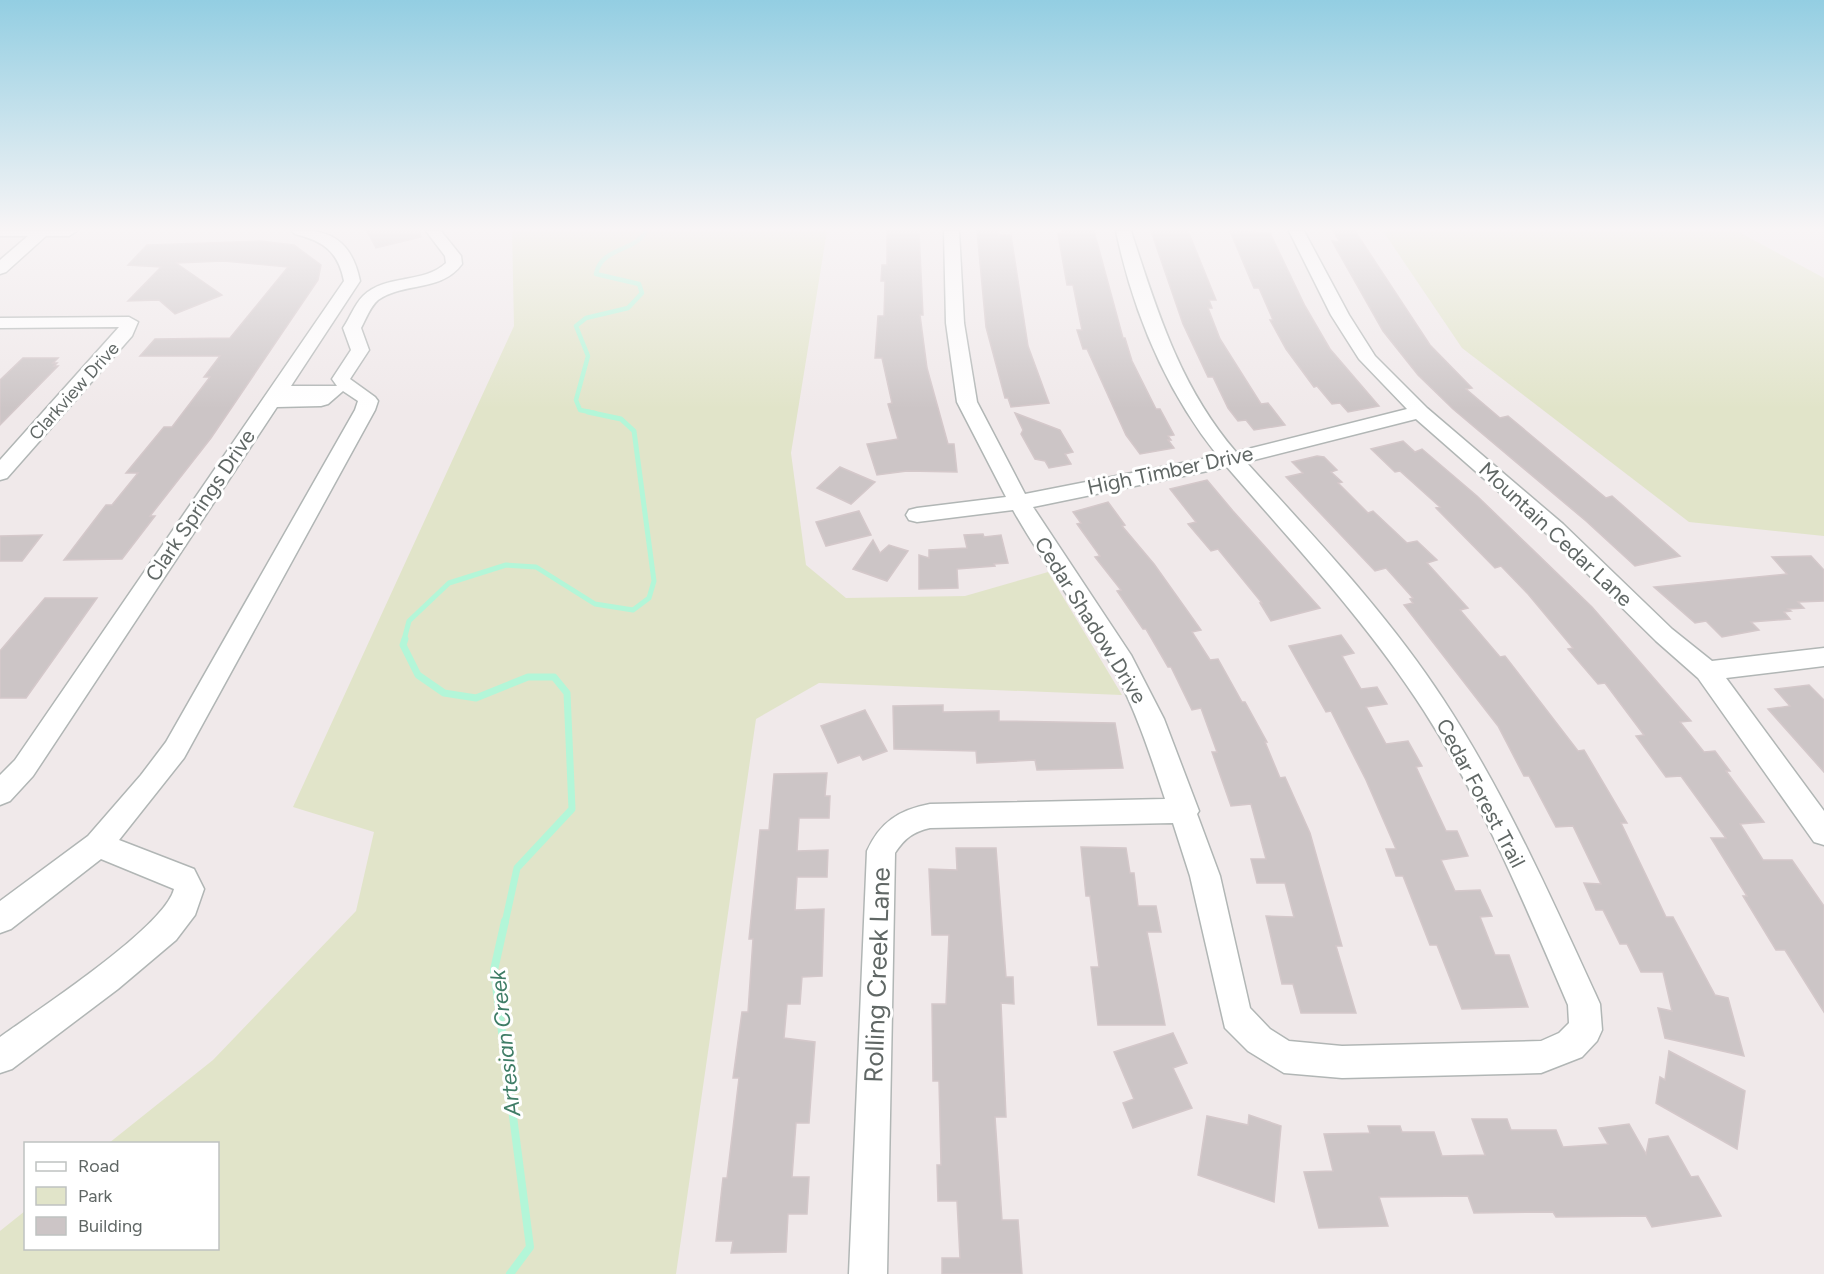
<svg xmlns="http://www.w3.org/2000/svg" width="1824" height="1274" viewBox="0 0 1824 1274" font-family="Figtree,sans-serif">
	<rect width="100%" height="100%" fill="#f0e9ea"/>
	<!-- green -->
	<g fill="#e1e4c9">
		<path d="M 512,231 L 827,231 L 791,453 L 806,565 L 846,598 L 965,596 L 1048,572 L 1122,695 L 819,683 L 756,719 L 676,1274 L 0,1274 L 0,1231 L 25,1211 L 26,1248 L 218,1248 L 218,1144 L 109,1143 L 213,1060 L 356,911 L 374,832 L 293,807 L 514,326 Z"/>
		<path d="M 1383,231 L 1737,231 L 1824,278 L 1824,536 L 1689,522 L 1462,348 Z"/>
	</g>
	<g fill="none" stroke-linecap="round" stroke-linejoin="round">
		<!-- stream-far3 -->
		<path stroke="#b3f6d8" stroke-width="4.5" d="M 595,413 L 580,410 L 576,400 L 588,356 L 576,326 L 586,318 L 628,308 L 642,293 L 639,284 L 596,274 C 601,247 635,252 646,231"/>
		<!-- stream-far2 -->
		<path stroke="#b3f6d8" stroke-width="5" d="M 404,640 L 409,621 L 449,583 L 506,565 L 536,567 L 595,604 L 633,610 L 649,598 L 654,581 L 634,431 L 621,419 L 588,412"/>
		<!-- stream-far1 -->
		<path stroke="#b3f6d8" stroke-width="7" d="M 405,639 L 403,645 L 418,675 L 444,693 L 476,698 L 528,677 L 554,677 L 567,693 L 572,809 L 517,868 L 505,923"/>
		<!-- stream -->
		<path stroke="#b3f6d8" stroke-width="8" d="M 505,921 L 494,970 L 530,1247 L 510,1274"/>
	</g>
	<!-- building -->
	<g fill="#ccc5c6" stroke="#d4c8ca" stroke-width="1.5">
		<path d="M 367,231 L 420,231 L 421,237 L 376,248 Z"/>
		<path d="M 887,231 L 919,231 L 923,315 L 920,315 L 927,368 L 948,444 L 954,444 L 957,472 L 907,471 L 877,475 L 867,444 L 898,439 L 888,404 L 892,403 L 882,358 L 875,358 L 878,316 L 884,316 L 885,281 L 881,281 L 882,265 L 887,265 Z"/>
		<path d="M 977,231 L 999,231 L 999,235 L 1011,235 L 1028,346 L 1049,403 L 1011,407 L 1008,398 L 1005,398 L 986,327 Z"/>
		<path d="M 1062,231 L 1094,231 L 1123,338 L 1125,338 L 1132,361 L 1156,409 L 1160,409 L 1174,435 L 1168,436 L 1171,440 L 1168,440 L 1174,448 L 1140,454 L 1126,435 L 1087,349 L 1083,349 L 1077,330 L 1082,330 L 1073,285 L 1067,285 L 1058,234 L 1062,234 Z"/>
		<path d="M 1151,231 L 1188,231 L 1216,300 L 1209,300 L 1212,308 L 1208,308 L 1220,339 L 1261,404 L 1268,403 L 1285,425 L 1254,430 L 1246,420 L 1238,421 L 1228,408 L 1213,377 L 1208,377 L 1183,324 Z"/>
		<path d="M 1230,231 L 1270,233 L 1305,306 L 1330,349 L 1379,406 L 1348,412 L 1340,403 L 1332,404 L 1317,386 L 1314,387 L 1286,349 L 1270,320 L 1273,320 L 1259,288 L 1254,288 Z"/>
		<path d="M 1333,231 L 1355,231 L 1430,345 L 1472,388 L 1466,389 L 1500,418 L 1508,416 L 1606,498 L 1612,496 L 1680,556 L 1635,566 L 1586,521 L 1453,409 L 1418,375 L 1383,331 L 1332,241 L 1340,242 Z"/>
		<path d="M 260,241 L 294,245 L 321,265 L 318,280 L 211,438 L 150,516 L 155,516 L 122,559 L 64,560 L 106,505 L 112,505 L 138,473 L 126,473 L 164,427 L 172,427 L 210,377 L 204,377 L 220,356 L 140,356 L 155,339 L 230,338 L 288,267 L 224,261 L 176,263 L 222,295 L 175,314 L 159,300 L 128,301 L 161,267 L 128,265 L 147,245 Z"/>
		<path d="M 23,358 L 58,358 L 53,363 L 57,363 L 54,366 L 58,366 L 0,425 L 0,380 Z"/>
		<path d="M 1015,413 L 1060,430 L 1073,452 L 1065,454 L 1071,464 L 1049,468 L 1045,461 L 1035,459 L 1021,434 L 1023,430 Z"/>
		<path d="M 1403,441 L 1415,452 L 1422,449 L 1477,496 L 1592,607 L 1691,721 L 1680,722 L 1704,752 L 1715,751 L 1730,771 L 1726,771 L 1764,822 L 1740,824 L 1763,860 L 1792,860 L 1824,906 L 1824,1012 L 1785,950 L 1776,950 L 1743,896 L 1747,896 L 1711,838 L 1726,838 L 1681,776 L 1666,777 L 1636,736 L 1644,735 L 1605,683 L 1598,684 L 1568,649 L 1573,648 L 1528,594 L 1501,566 L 1495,568 L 1436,508 L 1440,507 L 1400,471 L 1395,472 L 1371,449 Z"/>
		<path d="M 1317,456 L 1324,457 L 1337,470 L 1331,472 L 1342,482 L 1338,483 L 1368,513 L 1373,511 L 1407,543 L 1417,541 L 1437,560 L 1427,563 L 1468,608 L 1460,610 L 1500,657 L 1505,656 L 1578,751 L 1584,750 L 1627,823 L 1621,823 L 1666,917 L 1673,917 L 1715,995 L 1728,998 L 1744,1056 L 1665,1038 L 1658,1008 L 1672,1011 L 1663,972 L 1641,972 L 1627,944 L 1620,944 L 1603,910 L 1596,910 L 1584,883 L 1601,884 L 1573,826 L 1556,827 L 1529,776 L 1524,776 L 1498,726 L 1404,605 L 1413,603 L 1410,599 L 1413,598 L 1386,568 L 1375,571 L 1286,477 L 1303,473 L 1292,462 Z"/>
		<path d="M 840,467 L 875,482 L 851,504 L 817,488 Z"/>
		<path d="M 1207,480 L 1233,511 L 1320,608 L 1271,621 L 1260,603 L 1262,603 L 1218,549 L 1211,551 L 1188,524 L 1196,522 L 1170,489 Z"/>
		<path d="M 1108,502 L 1125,525 L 1122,526 L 1154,564 L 1201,630 L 1192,632 L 1210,660 L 1218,659 L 1242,702 L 1245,702 L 1267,742 L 1265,742 L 1280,778 L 1285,777 L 1310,833 L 1342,946 L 1336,946 L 1356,1013 L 1301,1013 L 1293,984 L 1282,984 L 1266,916 L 1294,917 L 1285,883 L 1257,883 L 1251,859 L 1266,859 L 1251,804 L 1231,806 L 1212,752 L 1217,752 L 1201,708 L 1192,710 L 1171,667 L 1168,667 L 1146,629 L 1143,629 L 1117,591 L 1121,590 L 1095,557 L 1100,556 L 1077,524 L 1081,523 L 1073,512 Z"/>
		<path d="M 859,511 L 871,535 L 826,546 L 816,522 Z"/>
		<path d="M 983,534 L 984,537 L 1001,535 L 1008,563 L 994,564 L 995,566 L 957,569 L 958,588 L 919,589 L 919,555 L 929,558 L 929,550 L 967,548 L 964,535 Z"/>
		<path d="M 42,535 L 22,561 L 0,561 L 0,536 Z"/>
		<path d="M 873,540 L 880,553 L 889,545 L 908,551 L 887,581 L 853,569 Z"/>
		<path d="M 1811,556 L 1824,570 L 1824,601 L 1798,602 L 1804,608 L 1788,609 L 1791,611 L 1784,612 L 1790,619 L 1751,622 L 1759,630 L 1722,637 L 1706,621 L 1695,623 L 1654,587 L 1787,574 L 1772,557 Z"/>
		<path d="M 45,598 L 97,598 L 26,698 L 0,698 L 0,651 Z"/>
		<path d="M 1341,635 L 1354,653 L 1342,656 L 1361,689 L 1377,687 L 1387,704 L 1366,707 L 1386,744 L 1408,741 L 1422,766 L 1416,767 L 1446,831 L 1457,831 L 1468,856 L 1441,860 L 1455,891 L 1480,890 L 1492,916 L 1480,917 L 1495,955 L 1509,955 L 1528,1007 L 1462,1009 L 1437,945 L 1430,945 L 1403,876 L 1396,876 L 1386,849 L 1396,849 L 1366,780 L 1331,711 L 1326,712 L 1289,646 Z"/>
		<path d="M 1809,685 L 1824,700 L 1824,772 L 1768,709 L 1790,706 L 1775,689 Z"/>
		<path d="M 943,705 L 943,712 L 999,711 L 999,721 L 1115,723 L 1123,768 L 1037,770 L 1035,760 L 977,763 L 976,751 L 894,749 L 893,706 Z"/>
		<path d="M 865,710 L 887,751 L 863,760 L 860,755 L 838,763 L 821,726 Z"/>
		<path d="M 827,773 L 825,796 L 830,796 L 829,818 L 799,818 L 797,851 L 828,850 L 827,877 L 797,877 L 795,910 L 824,909 L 822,976 L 802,977 L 800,1004 L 787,1004 L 784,1038 L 815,1042 L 809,1123 L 796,1123 L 792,1177 L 809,1177 L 807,1214 L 788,1214 L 786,1252 L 731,1253 L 733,1241 L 716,1241 L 723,1178 L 727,1178 L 739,1078 L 733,1078 L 742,1012 L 748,1012 L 753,939 L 749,939 L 760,830 L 769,830 L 774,774 Z"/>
		<path d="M 1081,847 L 1126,848 L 1130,873 L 1134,873 L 1138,906 L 1156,906 L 1161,932 L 1147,932 L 1165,1025 L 1098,1025 L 1091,967 L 1099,967 L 1090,896 L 1086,896 Z"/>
		<path d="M 956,848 L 996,848 L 1006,977 L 1013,977 L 1014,1004 L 1001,1003 L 1006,1117 L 995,1117 L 1002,1220 L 1018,1220 L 1022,1274 L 942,1274 L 942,1258 L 960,1258 L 957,1201 L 938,1201 L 937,1165 L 941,1165 L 939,1081 L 933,1081 L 932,1004 L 946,1004 L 949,935 L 932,935 L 929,869 L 957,870 Z"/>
		<path d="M 1173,1033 L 1187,1063 L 1173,1068 L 1192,1108 L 1133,1128 L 1123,1103 L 1134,1099 L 1114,1052 Z"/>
		<path d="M 1669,1051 L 1745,1091 L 1737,1149 L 1656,1103 L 1660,1077 L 1665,1080 Z"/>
		<path d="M 1249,1115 L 1281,1126 L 1274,1202 L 1198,1175 L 1207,1116 L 1248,1125 Z"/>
		<path d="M 1472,1119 L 1507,1119 L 1511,1130 L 1556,1130 L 1563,1147 L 1608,1144 L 1599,1128 L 1629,1124 L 1646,1154 L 1649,1139 L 1668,1136 L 1691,1177 L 1698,1176 L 1721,1216 L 1652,1227 L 1646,1216 L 1556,1217 L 1553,1212 L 1474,1213 L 1468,1196 L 1379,1197 L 1388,1226 L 1319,1228 L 1304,1172 L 1333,1171 L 1324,1134 L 1370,1133 L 1368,1126 L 1400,1126 L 1402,1132 L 1434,1132 L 1442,1156 L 1485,1155 Z"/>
	</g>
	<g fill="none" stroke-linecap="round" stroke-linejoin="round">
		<defs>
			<g id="minor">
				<path d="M 0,231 L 77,231 L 69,236 L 46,236 L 6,272 L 0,274 L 0,260 L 28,236 L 0,236 Z"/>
				<path d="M 292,231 C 331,228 352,242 360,281 L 291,386 L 337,386 L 332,379 L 351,350 L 343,328 C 350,318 354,305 363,296 C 385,274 424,284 446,263 L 445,256 L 426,231 L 441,231 L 461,256 L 462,264 C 442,292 403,282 378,300 C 370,307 366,319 361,328 L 369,350 L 350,379 L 375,397 L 378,401 L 375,410 L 184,758 L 119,840 L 194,869 L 204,889 L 195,915 L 176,940 L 118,989 L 12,1069 L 0,1073 L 0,1037 C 36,1011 165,927 174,889 L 101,859 L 11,929 L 0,933 L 0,901 L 88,836 L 141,775 L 166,742 L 355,410 L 358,401 L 343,391 L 328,404 L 321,406 L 277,407 L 33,776 L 10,801 L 0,805 L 0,775 L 15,760 L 344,281 C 338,251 323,241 295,234 Z"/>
				<path d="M 944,231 L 959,231 L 964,323 L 977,402 L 1025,494 L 1218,456 C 1166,391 1133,312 1116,231 L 1131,231 C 1157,311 1180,387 1236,452 L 1407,409 L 1359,359 L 1331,315 L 1289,231 L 1304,231 L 1349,315 L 1375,356 L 1427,408 L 1563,524 L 1672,629 L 1712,661 L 1824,648 L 1824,666 L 1726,678 L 1824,811 L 1824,845 L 1814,842 L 1698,678 L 1656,641 L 1547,534 L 1416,419 L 1246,462 C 1315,538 1387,613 1443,699 C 1504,792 1549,893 1595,993 L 1600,1004 L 1602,1030 L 1597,1041 L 1582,1057 L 1541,1073 L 1342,1078 L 1284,1073 L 1248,1051 L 1225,1028 L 1190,876 L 1173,823 L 930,828 C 913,832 905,838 895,853 L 887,1274 L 849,1274 L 867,851 C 880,822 899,810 930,804 L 1165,799 C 1150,754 1136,710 1113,668 C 1083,614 1043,564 1013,510 L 917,522 L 909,520 L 906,515 L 909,510 L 917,508 L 1006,497 L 957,402 L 946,323 ZM 1227,467 C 1295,546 1367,622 1424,711 C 1483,803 1525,905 1568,1005 L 1569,1023 L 1559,1033 L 1541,1041 L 1342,1046 L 1289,1041 L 1270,1029 L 1250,1008 L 1220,876 L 1197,814 L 1199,811 L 1164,719 L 1131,655 L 1033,507 Z"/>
				<path d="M 129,317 L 138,322 L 132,336 L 7,478 L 0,480 L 0,460 L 119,327 L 0,328 L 0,318 Z"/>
			</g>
		</defs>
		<!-- minor casing -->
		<use href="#minor" stroke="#b1b6b5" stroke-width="3"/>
		<!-- minor -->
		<use href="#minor" fill="#fff" fill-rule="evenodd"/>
	</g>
	<!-- sky -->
	<linearGradient id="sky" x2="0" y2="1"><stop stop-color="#93cee2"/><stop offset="0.56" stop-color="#f8f5f6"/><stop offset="1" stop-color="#f8f5f6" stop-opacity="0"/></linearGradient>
	<rect width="1824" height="409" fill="url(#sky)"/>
	<g text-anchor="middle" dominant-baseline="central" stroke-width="6" stroke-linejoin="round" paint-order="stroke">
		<!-- far-street labels -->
		<g font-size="18" fill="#606765" stroke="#fff">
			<text transform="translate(74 391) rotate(-48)">Clarkview Drive</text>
		</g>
		<!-- street labels -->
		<g font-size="21" fill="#606765" stroke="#fff">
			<text transform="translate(1170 470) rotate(-12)">High Timber Drive</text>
			<text transform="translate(200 505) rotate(-56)">Clark Springs Drive</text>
			<text transform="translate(1556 534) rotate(43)">Mountain Cedar Lane</text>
			<text transform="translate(1091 620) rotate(58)">Cedar Shadow Drive</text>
			<text transform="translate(1481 793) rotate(62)">Cedar Forest Trail</text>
		</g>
		<!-- water labels -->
		<g font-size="22" font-style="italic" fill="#3f7d66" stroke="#fff">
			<text transform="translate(505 1043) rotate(-96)">Artesian Creek</text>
		</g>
		<!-- near-street labels -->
		<g font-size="26" fill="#606765" stroke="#fff">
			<text transform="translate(877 975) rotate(-88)">Rolling Creek Lane</text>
		</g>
	</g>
	<!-- legend -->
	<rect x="24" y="1142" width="195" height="108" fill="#ffffff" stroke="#bfc2c1" stroke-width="1.5"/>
	<rect x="36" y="1162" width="30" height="9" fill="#ffffff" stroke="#bfc2c1" stroke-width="1.5"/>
	<text x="78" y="1172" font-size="18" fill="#606765">Road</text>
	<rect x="36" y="1187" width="30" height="18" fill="#e1e4c9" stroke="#bfc2c1" stroke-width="1.5"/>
	<text x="78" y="1202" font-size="18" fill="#606765">Park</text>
	<rect x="36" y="1217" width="30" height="18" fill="#ccc5c6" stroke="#bfc2c1" stroke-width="1.5"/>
	<text x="78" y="1232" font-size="18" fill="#606765">Building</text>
</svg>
